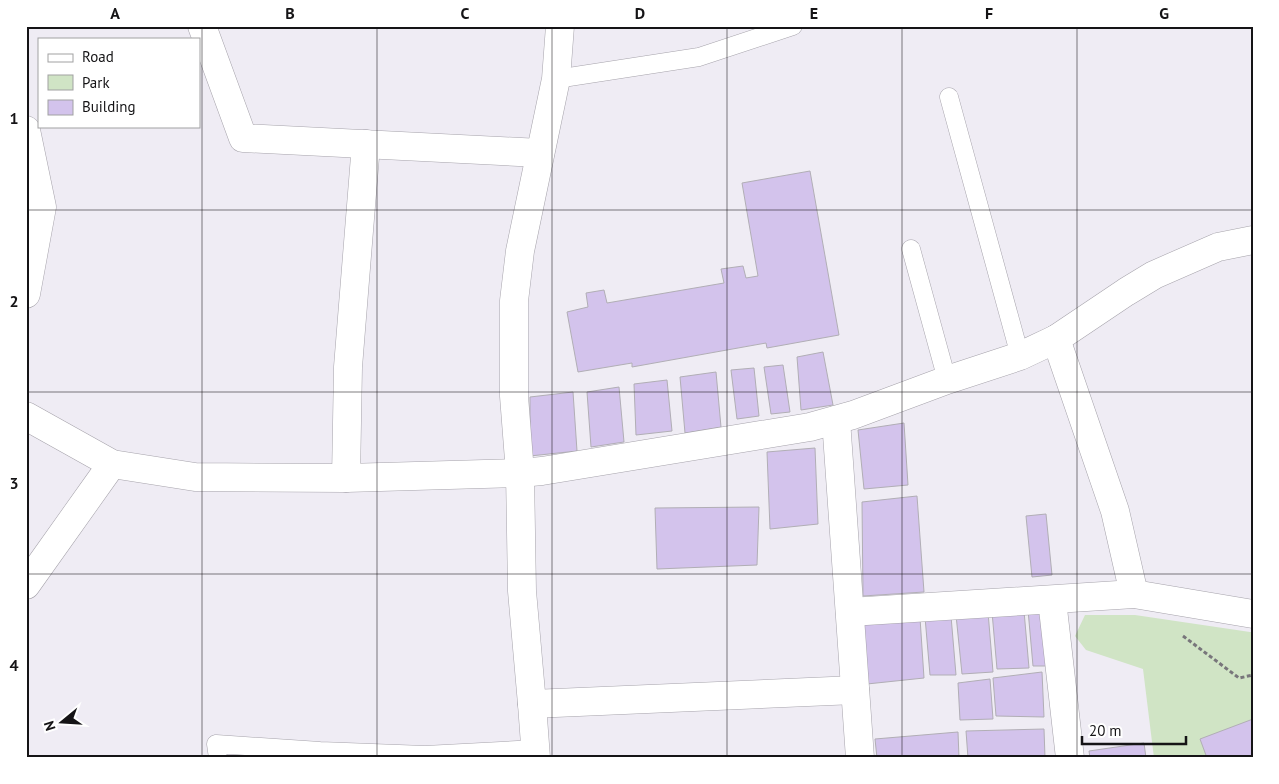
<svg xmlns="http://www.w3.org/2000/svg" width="1279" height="784" viewBox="0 0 1279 784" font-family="'PT Sans',sans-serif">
	<rect width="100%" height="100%" fill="#efecf4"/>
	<!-- green -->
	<path fill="#d0e4c5" d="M 1085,615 L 1135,615 L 1250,632 L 1253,632 L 1253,758 L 1154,758 L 1143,669 L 1086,650 L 1075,636 Z"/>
	<!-- building -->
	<g fill="#d3c3ec" stroke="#b1aeb5">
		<path d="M 810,171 L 839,335 L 767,348 L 766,343 L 632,367 L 632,363 L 578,372 L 567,312 L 588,307 L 586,293 L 604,290 L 607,303 L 724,283 L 721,269 L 743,266 L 746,278 L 758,276 L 742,183 Z"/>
		<path d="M 823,352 L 833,405 L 801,410 L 797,357 Z"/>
		<path d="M 783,365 L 790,412 L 771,414 L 764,367 Z"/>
		<path d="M 754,368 L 759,416 L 737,419 L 731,370 Z"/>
		<path d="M 716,372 L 721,427 L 685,433 L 680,377 Z"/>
		<path d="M 667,380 L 672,431 L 636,435 L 634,384 Z"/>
		<path d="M 619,387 L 624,442 L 591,447 L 587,392 Z"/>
		<path d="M 573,392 L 577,451 L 530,456 L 530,397 Z"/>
		<path d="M 904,423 L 908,485 L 864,489 L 858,430 Z"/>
		<path d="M 815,448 L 818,524 L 770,529 L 767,452 Z"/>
		<path d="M 917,496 L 924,592 L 863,596 L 862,502 Z"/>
		<path d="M 759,507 L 757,565 L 657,569 L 655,508 Z"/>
		<path d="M 1046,514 L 1052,575 L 1032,577 L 1026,516 Z"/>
		<path d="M 1049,607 L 1055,666 L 1033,666 L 1028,610 Z"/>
		<path d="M 1024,611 L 1029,668 L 997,669 L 992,612 Z"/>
		<path d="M 988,612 L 993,672 L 962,674 L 956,615 Z"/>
		<path d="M 951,616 L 956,675 L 930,675 L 925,617 Z"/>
		<path d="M 920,618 L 924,678 L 867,684 L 861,621 Z"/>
		<path d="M 1042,672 L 1044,717 L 996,716 L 993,678 Z"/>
		<path d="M 990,679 L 993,719 L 960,720 L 958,683 Z"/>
		<path d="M 1253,719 L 1253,758 L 1207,758 L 1200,739 Z"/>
		<path d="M 1044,729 L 1045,758 L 968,758 L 966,731 Z"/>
		<path d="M 958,732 L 959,758 L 877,758 L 875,739 Z"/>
		<path d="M 1144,743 L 1146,758 L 1090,758 L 1089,751 Z"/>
	</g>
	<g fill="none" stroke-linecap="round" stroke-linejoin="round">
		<defs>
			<g id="lane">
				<path d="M 556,79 L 699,57 L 793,26"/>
				<path d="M 949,97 L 1020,356"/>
				<path d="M 911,249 L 947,380"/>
				<path d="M 218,758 L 216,744 L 320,751 L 425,755 L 536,749"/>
			</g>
			<g id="street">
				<path d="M 202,26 L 243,138 L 540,153"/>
				<path d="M 26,130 L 42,207 L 26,294"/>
				<path d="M 1056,339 L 1115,511 L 1134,594"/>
				<path d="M 26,416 L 112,464 L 195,477 L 346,478 L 520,473 L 542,471 L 810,427 L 853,415 L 947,380 L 1020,356 L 1056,339 L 1126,292 L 1154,275 L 1218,247 L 1253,240"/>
				<path d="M 836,420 L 860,758"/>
				<path d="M 346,478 L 348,367 L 366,144"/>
				<path d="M 26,585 L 112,464"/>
				<path d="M 1052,600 L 1070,758"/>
				<path d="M 850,612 L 1134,594 L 1253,614"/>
				<path d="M 532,704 L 855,690"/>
				<path d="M 536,758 L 532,704 L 522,591 L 520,473 L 514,396 L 514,301 L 520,251 L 556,79 L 560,26"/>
			</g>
		</defs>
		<!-- lane casing -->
		<use href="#lane" stroke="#a6a3ab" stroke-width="19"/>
		<!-- street casing -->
		<use href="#street" stroke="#a6a3ab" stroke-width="29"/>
		<!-- path -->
		<path stroke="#78767b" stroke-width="3" stroke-dasharray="4 2.5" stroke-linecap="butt" d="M 1183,636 L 1239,678 L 1253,675"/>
		<!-- lane -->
		<use href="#lane" stroke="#fff" stroke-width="18"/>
		<!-- street -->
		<use href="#street" stroke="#fff" stroke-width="28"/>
	</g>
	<!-- grid -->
	<path fill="none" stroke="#151416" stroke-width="1" stroke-opacity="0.55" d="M 202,26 L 202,758M 377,26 L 377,758M 552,26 L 552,758M 727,26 L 727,758M 902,26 L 902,758M 1077,26 L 1077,758M 26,210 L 1253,210M 26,392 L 1253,392M 26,574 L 1253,574"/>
	<!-- border -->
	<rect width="1279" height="784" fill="none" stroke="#ffffff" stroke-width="55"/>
	<!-- legend -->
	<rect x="38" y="38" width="162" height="90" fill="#ffffff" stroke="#a1a1a2"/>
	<rect x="48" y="54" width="25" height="8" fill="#ffffff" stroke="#a1a1a2"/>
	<text x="82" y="62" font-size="15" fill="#151416">Road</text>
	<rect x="48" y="75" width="25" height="15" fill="#d0e4c5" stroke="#a1a1a2"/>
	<text x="82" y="88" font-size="15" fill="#151416">Park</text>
	<rect x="48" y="100" width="25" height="15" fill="#d3c3ec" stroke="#a1a1a2"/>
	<text x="82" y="112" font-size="15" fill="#151416">Building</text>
	<!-- north arrow -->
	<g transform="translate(62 722) rotate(252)" stroke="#ffffff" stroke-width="4" paint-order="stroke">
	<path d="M0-4L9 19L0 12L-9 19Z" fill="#151416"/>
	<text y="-8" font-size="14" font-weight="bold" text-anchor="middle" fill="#151416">N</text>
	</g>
	<!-- scale -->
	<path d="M1082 736v8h104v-8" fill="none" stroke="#151416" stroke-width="2.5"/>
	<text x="1089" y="736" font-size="15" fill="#151416" stroke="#ffffff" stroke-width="4" paint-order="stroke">20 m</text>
	<rect x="28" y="28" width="1224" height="728" fill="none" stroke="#151416" stroke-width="2"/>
	<g font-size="16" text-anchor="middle" font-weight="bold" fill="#151416">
		<text x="115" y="19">A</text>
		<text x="290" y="19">B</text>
		<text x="465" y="19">C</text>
		<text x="640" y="19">D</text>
		<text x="814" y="19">E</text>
		<text x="989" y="19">F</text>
		<text x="1164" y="19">G</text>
		<text x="14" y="124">1</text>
		<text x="14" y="307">2</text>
		<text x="14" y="489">3</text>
		<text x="14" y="671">4</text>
	</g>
</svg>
